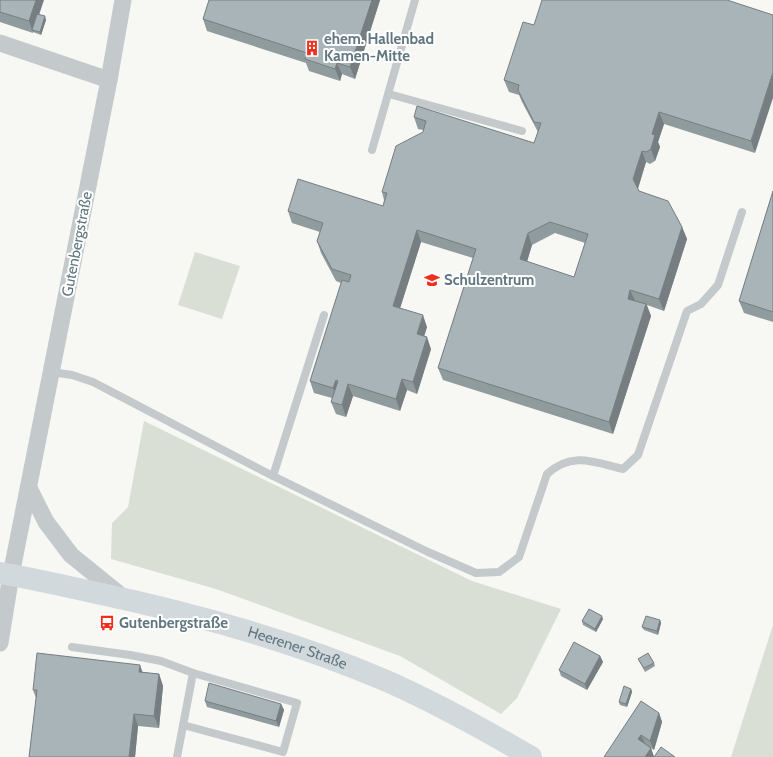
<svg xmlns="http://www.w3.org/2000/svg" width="773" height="757" viewBox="0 0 773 757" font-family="Cabin,sans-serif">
	<rect width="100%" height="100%" fill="#f7f7f4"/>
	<!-- green -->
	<g fill="#d9dfd4">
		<path d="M 195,252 L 240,266 L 222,319 L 178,305 Z"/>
		<path d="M 144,421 L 472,581 L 561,609 L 517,698 L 501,714 L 400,656 L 216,589 L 111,559 L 112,523 L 128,507 Z"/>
		<path d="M 773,625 L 773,757 L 731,757 Z"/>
	</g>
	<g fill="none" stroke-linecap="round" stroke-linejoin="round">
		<!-- lane -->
		<g stroke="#c4c9cc" stroke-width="8">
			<path d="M 389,94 L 522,131"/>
			<path d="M 372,150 L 415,0"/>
			<path d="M 51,372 L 72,375 L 93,382 L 269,474 L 428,552 L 476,573 L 499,572 L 519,557 L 547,474 C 572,451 594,462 623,469 L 638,455 L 687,311 L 701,304 L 718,285 L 742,212"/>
			<path d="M 273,476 L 324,315"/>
			<path d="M 72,647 L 130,655 L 161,661 L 193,673 L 177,757"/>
			<path d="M 183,725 L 283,752 L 297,703 L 193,673"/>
		</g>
		<!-- street -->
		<g stroke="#c4c9cc" stroke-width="17">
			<path d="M 0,43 L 109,80"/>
			<path d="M 29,488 L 46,522 L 71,555 L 124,598"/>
			<path d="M 0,643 L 11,575 L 109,80 L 123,0"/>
		</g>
		<!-- secondary -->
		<path stroke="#d2d9dc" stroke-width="22" id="s1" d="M 0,573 C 31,578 61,585 92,592 C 193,613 294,641 389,682 C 438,704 485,730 531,757"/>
	</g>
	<!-- wall -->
	<g fill="#909b9e" fill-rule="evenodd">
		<path d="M 0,0 L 39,14 L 46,20 L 41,35 L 33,32 L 33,33 L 0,22 Z"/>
		<path d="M 209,0 L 380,0 L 355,79 L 342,74 L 340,81 L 309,71 L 306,63 L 207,31 L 203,19 Z"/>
		<path d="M 727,0 L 755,153 L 664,124 L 658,142 L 660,147 L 655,161 L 650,164 L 646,162 L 638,189 L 639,191 L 682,227 L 687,239 L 664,311 L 647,305 L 651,316 L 613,434 L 443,380 L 438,368 L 473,258 L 421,242 L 400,308 L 427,327 L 424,336 L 431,349 L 417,394 L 407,390 L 400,411 L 353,396 L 346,417 L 336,414 L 331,402 L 332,398 L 314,393 L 310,381 L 341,283 L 336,281 L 321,253 L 317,241 L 320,232 L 292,223 L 288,211 L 383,206 L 384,200 L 382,192 L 423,132 L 423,130 L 418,129 L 414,117 L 534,143 L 538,132 L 522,102 L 519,95 L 509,92 L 504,80 L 534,25 ZM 555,233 L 585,243 L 574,277 L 527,262 L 532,245 Z"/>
		<path d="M 773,191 L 773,322 L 744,313 L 739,301 Z"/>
		<path d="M 603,619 L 596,632 L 583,625 L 582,621 Z"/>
		<path d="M 660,620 L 661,623 L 658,635 L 644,630 L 642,627 Z"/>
		<path d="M 600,656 L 603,662 L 587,690 L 561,676 L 559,670 Z"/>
		<path d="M 638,659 L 654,663 L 655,666 L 645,672 Z"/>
		<path d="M 143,672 L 159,674 L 163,686 L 159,728 L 138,726 L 135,757 L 29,757 L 36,698 L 33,690 Z"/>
		<path d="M 631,689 L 632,692 L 627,707 L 620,705 L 619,702 Z"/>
		<path d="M 205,701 L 281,704 L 284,710 L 279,727 L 207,707 Z"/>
		<path d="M 659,713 L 662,722 L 654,750 L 651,748 L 654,757 L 604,757 Z"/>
	</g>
	<!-- shaded-wall -->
	<g fill="#767e81">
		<path d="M 36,0 L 44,0 L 34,30 L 32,30 L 33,33 L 29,21 Z"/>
		<path d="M 372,0 L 380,0 L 355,79 L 350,67 Z"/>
		<path d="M 45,16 L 46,20 L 41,35 L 40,32 Z"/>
		<path d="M 337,63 L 342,74 L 340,81 L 335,69 Z"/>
		<path d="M 773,72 L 773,98 L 755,153 L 751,141 Z"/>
		<path d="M 659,112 L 664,124 L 658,142 L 660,147 L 655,161 L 651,149 L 652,134 Z"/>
		<path d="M 642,151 L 646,162 L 637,191 L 633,179 Z"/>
		<path d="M 682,227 L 687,239 L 664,311 L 659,299 Z"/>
		<path d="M 417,230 L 421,242 L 397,318 L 393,306 Z"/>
		<path d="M 528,233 L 532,245 L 524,271 L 520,259 Z"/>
		<path d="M 630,290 L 635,301 L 628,299 Z"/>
		<path d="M 646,304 L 651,316 L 613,434 L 609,422 Z"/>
		<path d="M 423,315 L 427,327 L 421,346 L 417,334 Z"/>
		<path d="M 427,337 L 431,349 L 417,394 L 413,382 Z"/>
		<path d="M 402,379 L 407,390 L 400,411 L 396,399 Z"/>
		<path d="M 336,380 L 340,392 L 337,400 L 333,388 Z"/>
		<path d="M 348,384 L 353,396 L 346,417 L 342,405 Z"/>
		<path d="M 602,616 L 603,619 L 596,632 L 595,629 Z"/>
		<path d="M 660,620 L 661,623 L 658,635 L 657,631 Z"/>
		<path d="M 600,656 L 603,662 L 587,690 L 585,684 Z"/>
		<path d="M 140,665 L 144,676 L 139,672 Z"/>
		<path d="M 159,674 L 163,686 L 159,728 L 154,716 Z"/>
		<path d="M 631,689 L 632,692 L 627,707 L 626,704 Z"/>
		<path d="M 281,704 L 284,710 L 279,727 L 276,721 Z"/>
		<path d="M 659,713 L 662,722 L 654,750 L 650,741 Z"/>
		<path d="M 134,714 L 138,726 L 135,757 L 129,757 Z"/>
		<path d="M 641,735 L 645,744 L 638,739 Z"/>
		<path d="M 651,748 L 654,757 L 645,757 Z"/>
	</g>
	<!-- building -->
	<g fill="#a8b4b8" stroke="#767e81" fill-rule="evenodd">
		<path d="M 0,0 L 36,0 L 29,21 L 0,12 Z"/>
		<path d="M 209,0 L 372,0 L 350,67 L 337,63 L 335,69 L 305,59 L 307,53 L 203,19 Z"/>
		<path d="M 542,0 L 727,0 L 773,15 L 773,72 L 751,141 L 659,112 L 652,134 L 655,135 L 651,149 L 646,152 L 642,151 L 633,179 L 639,191 L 668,201 L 682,227 L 659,299 L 630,290 L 628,299 L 646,304 L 609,422 L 438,368 L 476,249 L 417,230 L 393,306 L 423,315 L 417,334 L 427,337 L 413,382 L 402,379 L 396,399 L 348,384 L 342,405 L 331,402 L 338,381 L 336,380 L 333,388 L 310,381 L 342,280 L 349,282 L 351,275 L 332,269 L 317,241 L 323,223 L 288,211 L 298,179 L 383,206 L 387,193 L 382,192 L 396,146 L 423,132 L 426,121 L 414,117 L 417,106 L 534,143 L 541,123 L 534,122 L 518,90 L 519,85 L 504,80 L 523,22 L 534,25 ZM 550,222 L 588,234 L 574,277 L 520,259 L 528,233 Z"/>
		<path d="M 37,14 L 45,16 L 40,32 L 32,30 Z"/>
		<path d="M 773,191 L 773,312 L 739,301 Z"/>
		<path d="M 589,609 L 602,616 L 595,629 L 582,621 Z"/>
		<path d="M 646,616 L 660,620 L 657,631 L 642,627 Z"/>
		<path d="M 574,642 L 600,656 L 585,684 L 559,670 Z"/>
		<path d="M 37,653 L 140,665 L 139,672 L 159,674 L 154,716 L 134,714 L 129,757 L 29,757 L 37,690 L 33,690 Z"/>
		<path d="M 648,653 L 654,663 L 644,668 L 638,659 Z"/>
		<path d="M 209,683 L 281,704 L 276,721 L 205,701 Z"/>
		<path d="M 624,686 L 631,689 L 626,704 L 619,702 Z"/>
		<path d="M 641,701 L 659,713 L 650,741 L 641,735 L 638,739 L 651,748 L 645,757 L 604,757 Z"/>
		<path d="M 661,747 L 675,757 L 654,757 Z"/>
	</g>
	<!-- icons -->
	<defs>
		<symbol id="building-bare" viewBox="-9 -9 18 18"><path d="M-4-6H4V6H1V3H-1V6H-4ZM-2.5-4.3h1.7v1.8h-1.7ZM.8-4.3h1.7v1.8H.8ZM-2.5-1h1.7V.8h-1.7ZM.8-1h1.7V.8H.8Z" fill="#ef2e1b" stroke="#fff" stroke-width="2.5" paint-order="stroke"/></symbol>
		<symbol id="school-bare" viewBox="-9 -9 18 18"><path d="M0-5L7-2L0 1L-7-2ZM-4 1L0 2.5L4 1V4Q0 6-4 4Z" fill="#ef2e1b" stroke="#fff" stroke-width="2.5" paint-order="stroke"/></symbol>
		<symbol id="bus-bare" viewBox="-9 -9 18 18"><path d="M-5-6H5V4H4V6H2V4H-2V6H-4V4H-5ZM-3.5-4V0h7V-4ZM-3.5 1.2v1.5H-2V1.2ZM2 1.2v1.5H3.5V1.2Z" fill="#ef2e1b" stroke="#fff" stroke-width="2.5" paint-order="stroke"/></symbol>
	</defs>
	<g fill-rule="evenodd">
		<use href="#building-bare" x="301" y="37" width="22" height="22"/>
		<use href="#school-bare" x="421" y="269" width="22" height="22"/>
		<use href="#bus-bare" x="96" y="612" width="22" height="22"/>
	</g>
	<g text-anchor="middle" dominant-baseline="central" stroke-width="4" stroke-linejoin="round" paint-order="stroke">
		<!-- poi labels -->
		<g font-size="15" font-weight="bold" fill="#607781" stroke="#fff" text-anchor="start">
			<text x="324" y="39">ehem. Hallenbad<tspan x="324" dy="17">Kamen-Mitte</tspan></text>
			<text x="444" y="280">Schulzentrum</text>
			<text x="119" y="623">Gutenbergstraße</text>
		</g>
		<!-- street labels -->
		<g font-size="15" fill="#607781" stroke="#fff">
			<text transform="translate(77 244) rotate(-79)">Gutenbergstraße</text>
			<text stroke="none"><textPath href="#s1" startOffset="307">Heerener Straße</textPath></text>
		</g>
	</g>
</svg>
